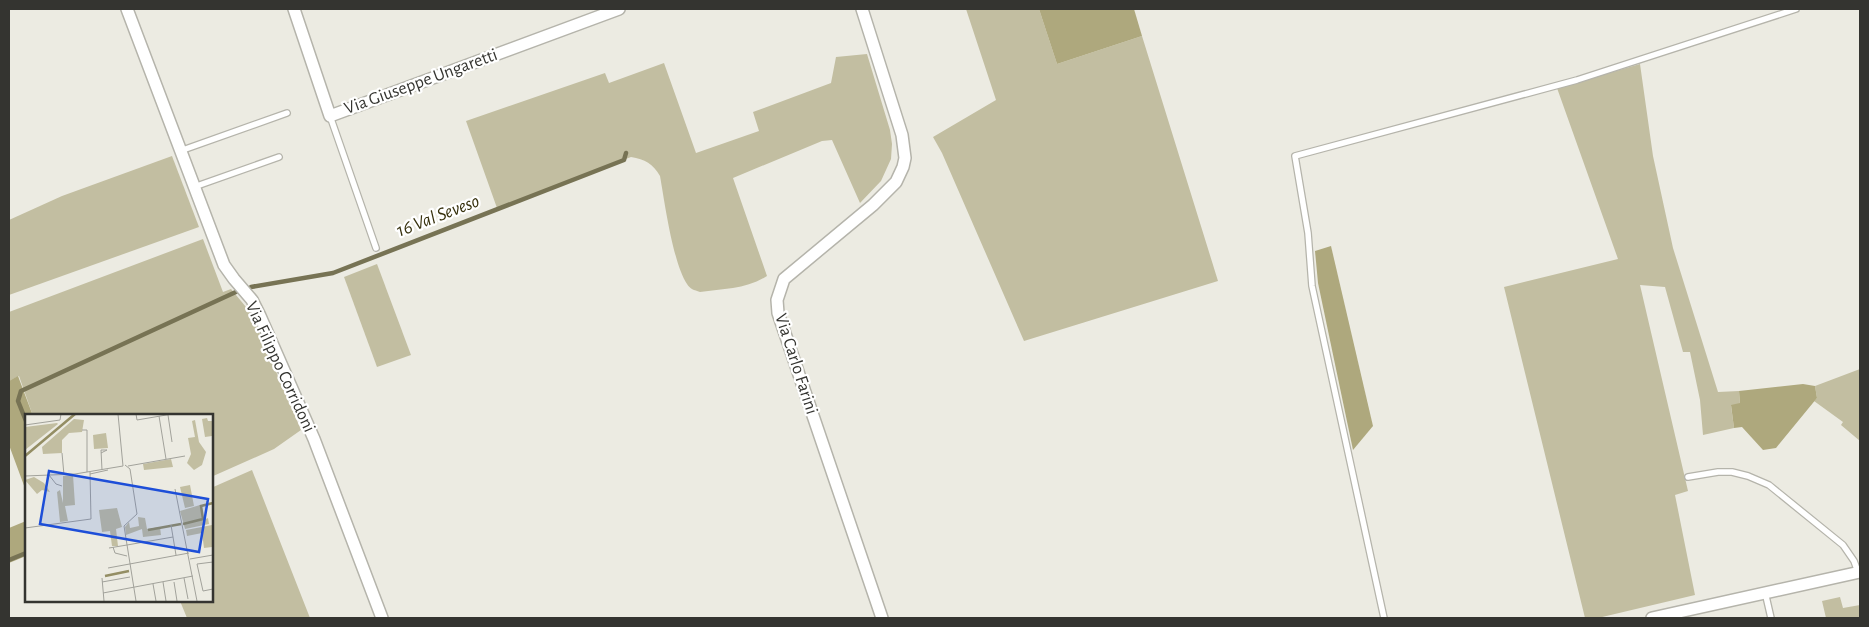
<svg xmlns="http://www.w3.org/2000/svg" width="1869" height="627" viewBox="0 0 1869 627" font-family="'Alegreya Sans',sans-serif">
	<rect width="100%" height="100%" fill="#ecebe2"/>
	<!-- green -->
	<g fill="#c2bea1">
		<path d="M 966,9 L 1039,9 L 1057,64 L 1142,36 L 1218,281 L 1024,341 L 942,153 L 933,137 L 996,100 Z"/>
		<path d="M 867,54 L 890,130 L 892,144 L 891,159 L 881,181 L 860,203 L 832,140 L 822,141 L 733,178 L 767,276 C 747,289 723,289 700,292 C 694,290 690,289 687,284 C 673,263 665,204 660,176 C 653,164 645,159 631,157 L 497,208 L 466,121 L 605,73 L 609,83 L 664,63 L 696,153 L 759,131 L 753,112 L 831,83 L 836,57 Z"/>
		<path d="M 1640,64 L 1653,156 L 1673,248 L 1718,392 L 1739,391 L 1740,404 L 1731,406 L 1734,428 L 1703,435 L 1700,400 L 1690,352 L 1683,352 L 1665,287 L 1640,285 L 1688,491 L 1675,495 L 1695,595 L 1598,618 L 1585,618 L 1504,287 L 1618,259 L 1557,88 Z"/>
		<path d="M 172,156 L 199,227 L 9,295 L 9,220 L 62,196 Z"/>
		<path d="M 203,239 L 223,292 L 231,289 L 251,313 L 301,430 L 274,449 L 211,477 L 211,416 L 33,416 L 19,376 L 9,381 L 9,312 Z"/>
		<path d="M 377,264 L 411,355 L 377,367 L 344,277 Z"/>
		<path d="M 1860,369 L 1860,441 L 1841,425 L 1843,422 L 1814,401 L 1817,398 L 1815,386 Z"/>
		<path d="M 252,470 L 310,618 L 187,618 L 180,601 L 211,601 L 211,488 Z"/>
		<path d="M 1840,597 L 1843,608 L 1860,605 L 1860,618 L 1826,618 L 1822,601 Z"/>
	</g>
	<!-- forest -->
	<g fill="#aea87d">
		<path d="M 1039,9 L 1134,9 L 1142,36 L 1057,64 Z"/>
		<path d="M 1331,246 L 1373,426 L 1353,450 L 1318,283 L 1315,251 Z"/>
		<path d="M 18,376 L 33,416 L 26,416 L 26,491 L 9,445 L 9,381 Z"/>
		<path d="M 1803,384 L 1815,386 L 1817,398 L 1776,448 L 1763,450 L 1742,427 L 1734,428 L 1731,405 L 1740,403 L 1739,391 Z"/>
		<path d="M 26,521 L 26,556 L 9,563 L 9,528 Z"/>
	</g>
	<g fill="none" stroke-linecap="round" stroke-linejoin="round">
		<!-- stream -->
		<g stroke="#777354" stroke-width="4.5">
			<path d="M 251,287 L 333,273 L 624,160 L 626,153"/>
			<path d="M 26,421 L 18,401 L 21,391 L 238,291"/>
			<path d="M 9,560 L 26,553"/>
		</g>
		<defs>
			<g id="lane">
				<path d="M 330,116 L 376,248"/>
				<path d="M 180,151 L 287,113"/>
				<path d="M 194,187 L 279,157"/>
				<path d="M 1688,477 L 1718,472 L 1732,472 L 1748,476 L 1769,485 L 1843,545 L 1854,561 L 1858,572"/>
				<path d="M 1765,592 L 1771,618"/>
				<path d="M 1384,618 L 1312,286 L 1308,233 L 1295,156 L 1577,80 L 1796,9"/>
			</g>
			<g id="street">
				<path d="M 127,9 L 224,265 L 234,279 L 252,300 L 260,316 L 314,439 L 382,618"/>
				<path d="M 294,9 L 330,116 L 619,9"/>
				<path d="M 862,9 L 902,135 L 905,158 L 903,167 L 896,182 L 873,205 L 784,279 L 777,300 L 778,313 L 882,618"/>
				<path d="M 1652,618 L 1860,572"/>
			</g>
		</defs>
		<!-- lane casing -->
		<use href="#lane" stroke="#b5b4ab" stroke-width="8"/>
		<!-- street casing -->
		<use href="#street" stroke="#b5b4ab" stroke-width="14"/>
		<!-- lane -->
		<use href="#lane" stroke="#fff" stroke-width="5.5"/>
		<!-- street -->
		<use href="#street" stroke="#fff" stroke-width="11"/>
	</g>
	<g text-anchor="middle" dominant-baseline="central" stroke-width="4.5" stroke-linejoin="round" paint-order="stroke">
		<!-- street labels -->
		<g font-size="18" fill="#343430" stroke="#fff">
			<text transform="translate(421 82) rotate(-20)">Via Giuseppe Ungaretti</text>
			<text transform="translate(796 364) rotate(72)">Via Carlo Farini</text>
			<text transform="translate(280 367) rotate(65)">Via Filippo Corridoni</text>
		</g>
		<!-- water labels -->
		<g font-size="19" font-style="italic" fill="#36300c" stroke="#fff">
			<text transform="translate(438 216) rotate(-21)">16 Val Seveso</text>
		</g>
	</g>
	<!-- overview -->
	<g transform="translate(25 414)">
		<rect width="188" height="188" fill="#ecebe2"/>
		<path d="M 182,4 L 183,7 L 187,7 L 187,22 L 180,23 L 177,5 ZM 49,5 L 59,6 L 57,18 L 44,19 L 37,26 L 37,39 L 18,40 L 17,33 ZM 170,6 L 174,28 L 181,38 L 177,51 L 169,56 L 162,49 L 166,40 L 163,24 L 170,23 L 167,7 ZM 32,9 L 33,10 L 0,36 L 0,13 ZM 81,19 L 83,34 L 69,35 L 68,21 ZM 146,45 L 148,53 L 119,56 L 118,50 ZM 48,61 L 50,91 L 40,92 L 43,107 L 35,108 L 32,78 L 35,76 L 38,89 L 38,62 ZM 9,63 L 19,69 L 25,78 L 17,76 L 12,80 L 0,66 ZM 165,71 L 169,92 L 160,94 L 155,73 ZM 175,91 L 178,106 L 183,104 L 184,110 L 160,115 L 155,97 ZM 92,94 L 97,113 L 91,115 L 93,132 L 87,132 L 85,117 L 77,118 L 74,96 ZM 113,103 L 120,104 L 122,115 L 135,113 L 136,121 L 118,123 L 117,115 L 101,121 L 100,113 L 104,108 L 105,114 L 114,112 ZM 187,111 L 187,133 L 179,134 L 177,119 L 162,122 L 161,116 Z" fill="#c2bea1"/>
		<path fill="none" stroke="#948e64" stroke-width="2.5" d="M 0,42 L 50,0M 158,110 L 178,105 L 176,92 L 188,89M 123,116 L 156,110M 80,162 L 104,157"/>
		<path fill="none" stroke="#a2a29b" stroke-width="1" d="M 111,0 L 112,6 L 147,0M 143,1 L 147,28M 134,2 L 141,45M 0,11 L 35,6 L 36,0M 57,16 L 62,16 L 62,58M 37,39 L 39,61M 76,39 L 82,36 L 76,36 L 77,56M 100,51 L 105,55 L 112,100 L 99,112 L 111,187M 103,52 L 160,42M 65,60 L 83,56M 24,61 L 31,70 L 37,72M 0,62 L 50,60 L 98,52 L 93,0M 150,75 L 172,187M 146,111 L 151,141M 0,114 L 66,105 L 65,58M 102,131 L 148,123M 88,133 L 90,139 L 102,142M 84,134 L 102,131M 165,145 L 188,141M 188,148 L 172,150 L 178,177 L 188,175M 83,154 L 164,139M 77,164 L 79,187M 159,164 L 163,185M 77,168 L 105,163M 138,168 L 141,187M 149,168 L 152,187M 128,170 L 131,187M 78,179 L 168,162"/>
		<path fill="#1d4ed8" fill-opacity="0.15" stroke="#1d4ed8" stroke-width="2.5" d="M 24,57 L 183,85 L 174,138 L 15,110 Z"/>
		<rect width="188" height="188" fill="none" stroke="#343430" stroke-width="2.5"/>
	</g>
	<!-- border -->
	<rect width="1869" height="627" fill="none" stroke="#343430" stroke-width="20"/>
</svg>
